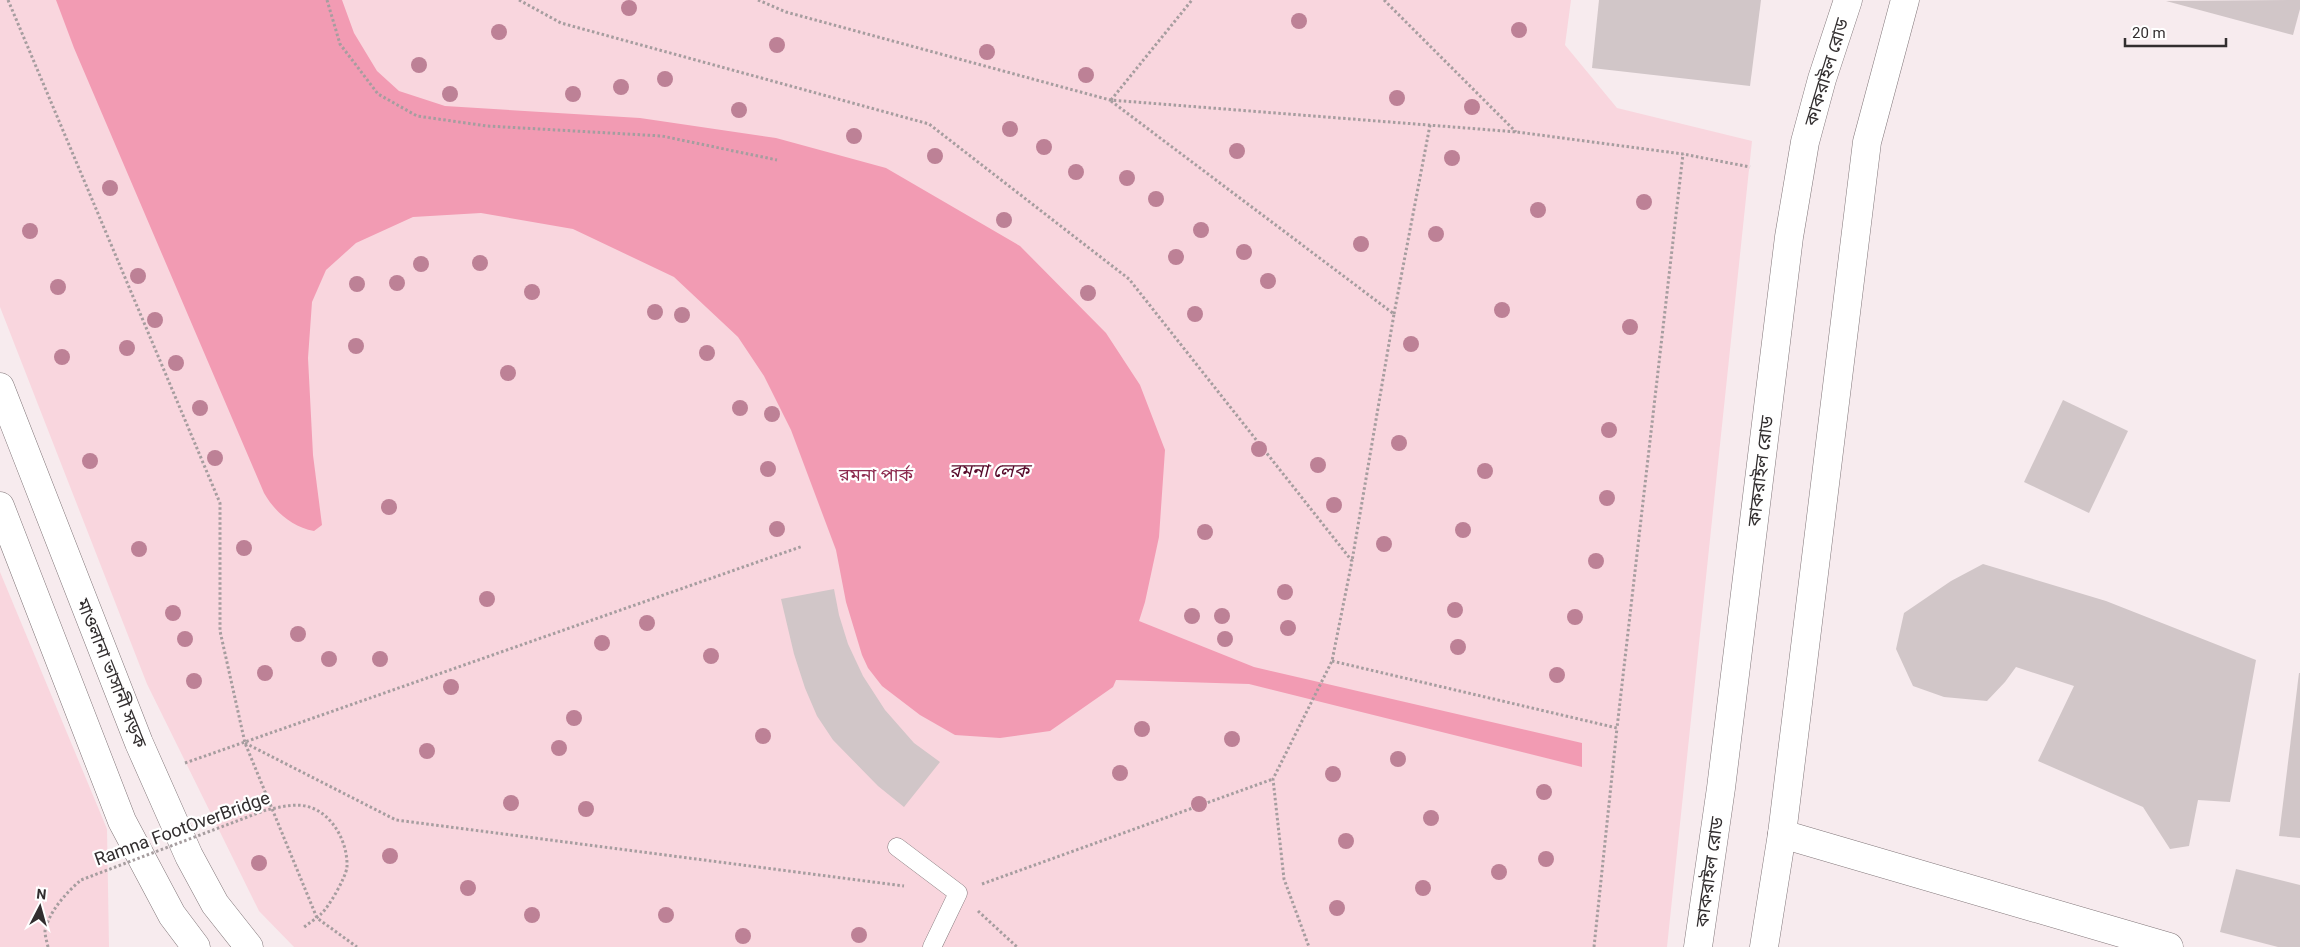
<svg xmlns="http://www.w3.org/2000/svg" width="2300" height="947" viewBox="0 0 2300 947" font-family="Roboto,'Noto Sans Bengali',sans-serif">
	<rect width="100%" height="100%" fill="#f7ebee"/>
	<!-- green -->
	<g fill="#f9d6de">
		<path d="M 0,0 L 1571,0 L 1565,45 L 1617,108 L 1752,141 L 1667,947 L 294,947 L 259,911 L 147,684 L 0,307 Z"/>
		<path d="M 0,572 L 107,829 L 109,947 L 0,947 Z"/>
	</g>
	<!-- water -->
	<path fill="#f29bb3" d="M 56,0 L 342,0 L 354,33 L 377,71 L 399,91 L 445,106 L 640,118 L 776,138 L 886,168 L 1020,246 L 1106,333 L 1140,385 L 1165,450 L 1159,537 L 1145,602 L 1139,621 L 1254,667 L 1582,743 L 1582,767 L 1249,684 L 1116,680 L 1113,687 L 1050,731 L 1000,738 L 955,735 L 920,715 L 882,686 L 868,668 L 862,655 L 846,602 L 836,550 L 791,430 L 764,376 L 738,337 L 674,277 L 573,229 L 481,213 L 413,217 L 356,243 L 326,270 L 312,302 L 308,358 L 313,455 L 322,525 L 314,531 C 292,527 275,512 264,493 L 74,48 Z"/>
	<!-- building -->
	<g fill="#d1c6c8">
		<path d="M 1599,0 L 1761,0 L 1750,86 L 1592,68 Z"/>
		<path d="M 2300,0 L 2300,9 L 2293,35 L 2166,1 Z"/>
		<path d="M 2063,400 L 2128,431 L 2089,513 L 2024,482 Z"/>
		<path d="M 1983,564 L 2106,601 L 2256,660 L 2230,802 L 2198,800 L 2189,846 L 2170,849 L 2143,807 L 2038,761 L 2074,686 L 2016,667 L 2005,682 L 1987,701 L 1944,697 L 1913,686 L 1896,649 L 1904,613 L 1951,581 Z"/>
		<path d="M 834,589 L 839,615 L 848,644 L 863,676 L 885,710 L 914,743 L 940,762 L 904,807 L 878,786 L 833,740 L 817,716 L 805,688 L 794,654 L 781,599 Z"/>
		<path d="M 2299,673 L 2300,673 L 2300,838 L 2279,836 Z"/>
		<path d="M 2236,869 L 2300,885 L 2300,947 L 2278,947 L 2220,932 Z"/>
	</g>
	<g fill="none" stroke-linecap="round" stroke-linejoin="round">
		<defs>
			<path id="service" d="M 897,847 L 958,893 L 932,947"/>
			<path id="minor" d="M 1782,834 L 2169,947"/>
			<g id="primary">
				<path d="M 1698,947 L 1721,788 L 1789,237 L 1805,142 L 1822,79 L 1848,0"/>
				<path d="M 1764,947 L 1782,834 L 1867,142 L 1905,0"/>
			</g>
			<g id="trunk">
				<path d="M 0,387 L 139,743 L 189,856 L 215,904 L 249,947"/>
				<path d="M 0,506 L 122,821 L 172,915 L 196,947"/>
			</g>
		</defs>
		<!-- service casing -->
		<use href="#service" stroke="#817679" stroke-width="19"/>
		<!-- minor casing -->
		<use href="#minor" stroke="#817679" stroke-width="29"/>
		<!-- primary casing -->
		<use href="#primary" stroke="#817679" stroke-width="29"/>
		<!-- trunk casing -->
		<use href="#trunk" stroke="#817679" stroke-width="29"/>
		<!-- path -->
		<g stroke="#a69d9f" stroke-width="3" stroke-dasharray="2.5 2.5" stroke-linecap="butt">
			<path d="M 8,0 L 220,503 L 220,631 L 245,743 L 317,918 L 357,947"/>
			<path d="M 327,0 L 340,44 L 378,94 L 417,116 L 487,126 L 662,136 L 777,160"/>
			<path d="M 519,0 L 561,23 L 929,124 L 1129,279 L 1352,561 L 1332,661 L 1273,779 L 1284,879 L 1309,947"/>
			<path d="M 758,0 L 786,12 L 1110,100 L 1517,132 L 1683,154 L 1750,167"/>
			<path d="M 1384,0 L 1516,132"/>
			<path d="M 1111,100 L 1192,0"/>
			<path d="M 1111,101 L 1394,314 L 1352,561"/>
			<path d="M 1394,314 L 1430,125"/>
			<path d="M 1332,661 L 1617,728 L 1683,154"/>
			<path d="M 245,743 L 396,820 L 904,886"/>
			<path d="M 185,763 L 803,546"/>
			<path d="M 982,884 L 1273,779"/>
			<path d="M 978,911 L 1017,947"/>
			<path d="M 1594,947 L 1617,728"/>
		</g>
		<!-- service -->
		<use href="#service" stroke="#fff" stroke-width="18"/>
		<!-- minor -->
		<use href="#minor" stroke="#fff" stroke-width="28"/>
		<!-- primary -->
		<use href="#primary" stroke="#fff" stroke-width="28"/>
		<!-- trunk -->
		<use href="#trunk" stroke="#fff" stroke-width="28"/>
		<!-- path-bridge -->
		<path stroke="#a69d9f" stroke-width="3" stroke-dasharray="2.5 2.5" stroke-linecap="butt" d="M 48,947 C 47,942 45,936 45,931 C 49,911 67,892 81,880 L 266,810 C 281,807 297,802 312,808 C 334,816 348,844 347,867 C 346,877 329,907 321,914 C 316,919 309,923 303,928"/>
	</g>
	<!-- trees -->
	<g fill="#bd8196">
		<circle cx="629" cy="8" r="8"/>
		<circle cx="1299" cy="21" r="8"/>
		<circle cx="1519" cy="30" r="8"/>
		<circle cx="499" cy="32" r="8"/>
		<circle cx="777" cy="45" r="8"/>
		<circle cx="987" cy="52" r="8"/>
		<circle cx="419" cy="65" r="8"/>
		<circle cx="1086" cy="75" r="8"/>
		<circle cx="665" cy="79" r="8"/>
		<circle cx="621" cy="87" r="8"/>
		<circle cx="450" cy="94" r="8"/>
		<circle cx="573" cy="94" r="8"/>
		<circle cx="1397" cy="98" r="8"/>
		<circle cx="1472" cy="107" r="8"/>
		<circle cx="739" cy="110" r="8"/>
		<circle cx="1010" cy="129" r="8"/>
		<circle cx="854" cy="136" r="8"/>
		<circle cx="1044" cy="147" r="8"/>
		<circle cx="1237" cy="151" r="8"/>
		<circle cx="935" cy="156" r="8"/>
		<circle cx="1452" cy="158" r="8"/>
		<circle cx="1076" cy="172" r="8"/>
		<circle cx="1127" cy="178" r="8"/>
		<circle cx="110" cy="188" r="8"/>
		<circle cx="1156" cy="199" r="8"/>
		<circle cx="1644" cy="202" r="8"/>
		<circle cx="1538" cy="210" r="8"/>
		<circle cx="1004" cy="220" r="8"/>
		<circle cx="1201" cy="230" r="8"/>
		<circle cx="30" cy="231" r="8"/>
		<circle cx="1436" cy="234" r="8"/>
		<circle cx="1361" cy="244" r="8"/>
		<circle cx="1244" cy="252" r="8"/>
		<circle cx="1176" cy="257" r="8"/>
		<circle cx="480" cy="263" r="8"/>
		<circle cx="421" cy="264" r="8"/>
		<circle cx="138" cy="276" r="8"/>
		<circle cx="1268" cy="281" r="8"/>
		<circle cx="397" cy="283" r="8"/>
		<circle cx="357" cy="284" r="8"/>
		<circle cx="58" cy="287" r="8"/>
		<circle cx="532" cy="292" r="8"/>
		<circle cx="1088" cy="293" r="8"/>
		<circle cx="1502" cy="310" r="8"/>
		<circle cx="655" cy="312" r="8"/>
		<circle cx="1195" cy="314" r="8"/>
		<circle cx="682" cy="315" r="8"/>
		<circle cx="155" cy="320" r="8"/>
		<circle cx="1630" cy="327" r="8"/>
		<circle cx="1411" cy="344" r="8"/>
		<circle cx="356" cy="346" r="8"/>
		<circle cx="127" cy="348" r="8"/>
		<circle cx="707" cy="353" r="8"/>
		<circle cx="62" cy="357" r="8"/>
		<circle cx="176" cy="363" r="8"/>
		<circle cx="508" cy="373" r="8"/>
		<circle cx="200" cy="408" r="8"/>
		<circle cx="740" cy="408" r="8"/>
		<circle cx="772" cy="414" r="8"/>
		<circle cx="1609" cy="430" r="8"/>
		<circle cx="1399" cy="443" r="8"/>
		<circle cx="1259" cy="449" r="8"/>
		<circle cx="215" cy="458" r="8"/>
		<circle cx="90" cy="461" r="8"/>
		<circle cx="1318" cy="465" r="8"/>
		<circle cx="768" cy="469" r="8"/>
		<circle cx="1485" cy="471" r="8"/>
		<circle cx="1607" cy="498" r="8"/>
		<circle cx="1334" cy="505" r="8"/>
		<circle cx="389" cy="507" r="8"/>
		<circle cx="777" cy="529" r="8"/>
		<circle cx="1463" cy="530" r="8"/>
		<circle cx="1205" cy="532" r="8"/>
		<circle cx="1384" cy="544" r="8"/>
		<circle cx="244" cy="548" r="8"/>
		<circle cx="139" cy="549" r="8"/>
		<circle cx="1596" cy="561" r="8"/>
		<circle cx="1285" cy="592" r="8"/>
		<circle cx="487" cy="599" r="8"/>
		<circle cx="1455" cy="610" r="8"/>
		<circle cx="173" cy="613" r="8"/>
		<circle cx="1192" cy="616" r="8"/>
		<circle cx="1222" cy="616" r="8"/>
		<circle cx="1575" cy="617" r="8"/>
		<circle cx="647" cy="623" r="8"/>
		<circle cx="1288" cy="628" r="8"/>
		<circle cx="298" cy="634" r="8"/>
		<circle cx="185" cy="639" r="8"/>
		<circle cx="1225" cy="639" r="8"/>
		<circle cx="602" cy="643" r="8"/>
		<circle cx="1458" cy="647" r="8"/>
		<circle cx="711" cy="656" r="8"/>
		<circle cx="329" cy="659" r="8"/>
		<circle cx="380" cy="659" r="8"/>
		<circle cx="265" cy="673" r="8"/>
		<circle cx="1557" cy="675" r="8"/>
		<circle cx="194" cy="681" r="8"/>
		<circle cx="451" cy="687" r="8"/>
		<circle cx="574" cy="718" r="8"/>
		<circle cx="1142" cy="729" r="8"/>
		<circle cx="763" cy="736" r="8"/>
		<circle cx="1232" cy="739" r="8"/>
		<circle cx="559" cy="748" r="8"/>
		<circle cx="427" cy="751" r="8"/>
		<circle cx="1398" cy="759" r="8"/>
		<circle cx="1120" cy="773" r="8"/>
		<circle cx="1333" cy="774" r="8"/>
		<circle cx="1544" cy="792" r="8"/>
		<circle cx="511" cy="803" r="8"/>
		<circle cx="1199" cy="804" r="8"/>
		<circle cx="586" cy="809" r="8"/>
		<circle cx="1431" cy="818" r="8"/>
		<circle cx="1346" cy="841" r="8"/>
		<circle cx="390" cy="856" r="8"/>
		<circle cx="1546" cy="859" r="8"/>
		<circle cx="259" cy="863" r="8"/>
		<circle cx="1499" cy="872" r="8"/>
		<circle cx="468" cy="888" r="8"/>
		<circle cx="1423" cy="888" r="8"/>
		<circle cx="1337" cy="908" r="8"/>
		<circle cx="532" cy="915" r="8"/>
		<circle cx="666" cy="915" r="8"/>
		<circle cx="859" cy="935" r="8"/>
		<circle cx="743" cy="936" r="8"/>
	</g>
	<g text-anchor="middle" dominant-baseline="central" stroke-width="4.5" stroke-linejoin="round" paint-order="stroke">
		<!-- street labels -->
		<g font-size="18" fill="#322e2f" stroke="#fff">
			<text transform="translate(1826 72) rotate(-73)">কাকরাইল রোড</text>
			<text transform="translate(1760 471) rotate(-83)">কাকরাইল রোড</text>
			<text transform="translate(112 673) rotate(68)">মাওলানা ভাসানী সড়ক</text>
			<text transform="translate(182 828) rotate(-20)">Ramna FootOverBridge</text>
			<text transform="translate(1709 872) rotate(-82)">কাকরাইল রোড</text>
		</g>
		<!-- park labels -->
		<g font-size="18" fill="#8d2a4e" stroke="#fff">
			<text x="876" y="474">রমনা পার্ক</text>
		</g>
		<!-- water labels -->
		<g font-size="19" font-style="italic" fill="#560929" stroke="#fff">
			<text x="989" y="470">রমনা লেক</text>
		</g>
	</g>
	<!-- north arrow -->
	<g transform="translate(40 907) rotate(6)" stroke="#ffffff" stroke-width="4" paint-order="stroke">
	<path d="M0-4L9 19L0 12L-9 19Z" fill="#322e2f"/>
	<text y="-8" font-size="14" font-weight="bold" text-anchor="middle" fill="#322e2f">N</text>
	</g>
	<!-- scale -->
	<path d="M2125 38v8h101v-8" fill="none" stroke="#322e2f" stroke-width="2.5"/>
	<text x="2132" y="38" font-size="15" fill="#322e2f" stroke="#ffffff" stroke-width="4" paint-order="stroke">20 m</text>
</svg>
